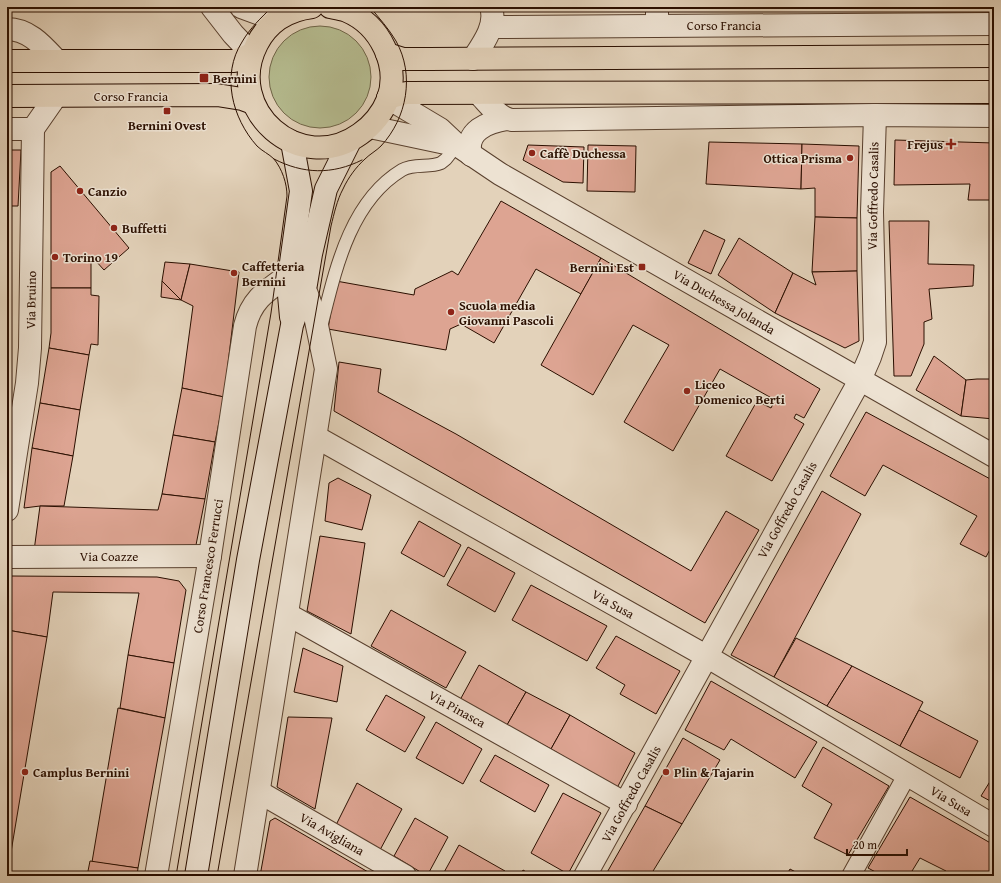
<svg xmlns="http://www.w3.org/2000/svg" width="1001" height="883" viewBox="0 0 1001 883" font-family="'Gentium Book Plus',serif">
	<rect width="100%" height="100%" fill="#e3d2ba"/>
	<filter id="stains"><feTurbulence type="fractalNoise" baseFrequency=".005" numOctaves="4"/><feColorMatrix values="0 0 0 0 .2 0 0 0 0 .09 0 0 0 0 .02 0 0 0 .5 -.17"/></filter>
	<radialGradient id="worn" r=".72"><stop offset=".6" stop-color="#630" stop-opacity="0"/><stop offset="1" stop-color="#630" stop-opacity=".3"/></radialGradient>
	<!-- green -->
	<circle fill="#b5bb8f" stroke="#706548" cx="320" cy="77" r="51"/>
	<!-- building -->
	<g fill="#dda492" stroke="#2b0f00">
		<path d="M 7,7 L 62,7 L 61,10 L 7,11 Z"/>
		<path d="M 565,7 L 642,7 L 642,8 Z"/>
		<path d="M 678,7 L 847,7 L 679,8 Z"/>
		<path d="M 891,7 L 958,7 L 958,9 L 894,10 Z"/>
		<rect x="958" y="7" width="36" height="2"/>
		<path d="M 895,140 L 994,143 L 994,200 L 968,200 L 970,184 L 894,185 Z"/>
		<path d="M 709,142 L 802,144 L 801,189 L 706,184 Z"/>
		<path d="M 802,144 L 859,146 L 857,218 L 815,217 L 815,188 L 801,189 Z"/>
		<path d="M 528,145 L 584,147 L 583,183 L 563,182 L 523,160 Z"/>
		<path d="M 588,145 L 636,146 L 635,192 L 587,191 Z"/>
		<path d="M 7,150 L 21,150 L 18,206 L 7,206 Z"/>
		<path d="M 60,166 L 129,248 L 104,270 L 95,260 L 91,262 L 91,288 L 51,288 L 51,172 Z"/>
		<path d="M 501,201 L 601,258 L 581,294 L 536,269 L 494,343 L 461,324 L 450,329 L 446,350 L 328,329 L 336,281 L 414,295 L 415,289 L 452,271 L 458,275 Z"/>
		<path d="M 815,217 L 857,218 L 857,271 L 812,272 Z"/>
		<path d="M 889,221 L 929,221 L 928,264 L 974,265 L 973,286 L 929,289 L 932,319 L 924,322 L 924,344 L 911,376 L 894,376 Z"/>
		<path d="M 704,230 L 725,240 L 711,274 L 688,263 Z"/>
		<path d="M 739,238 L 793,273 L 775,313 L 718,275 Z"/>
		<path d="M 601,258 L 820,389 L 804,418 L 796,414 L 794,418 L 804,424 L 772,481 L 726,456 L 757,401 L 771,408 L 775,400 L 720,369 L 673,451 L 624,422 L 669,345 L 633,325 L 593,395 L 541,365 Z"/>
		<path d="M 165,262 L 190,264 L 181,300 L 162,281 Z"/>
		<path d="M 190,264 L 239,272 L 224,397 L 182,388 L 193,306 L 181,300 Z"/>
		<path d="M 857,271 L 859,341 L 845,348 L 775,313 L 793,273 L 816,285 L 812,272 Z"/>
		<path d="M 162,281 L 181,300 L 161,297 Z"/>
		<path d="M 51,288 L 91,288 L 91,295 L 99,296 L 98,345 L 91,344 L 89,355 L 49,348 L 51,333 Z"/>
		<path d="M 49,348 L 89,355 L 80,410 L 40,403 Z"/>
		<path d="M 934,356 L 966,380 L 961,416 L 916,390 Z"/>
		<path d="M 339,362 L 381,369 L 378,392 L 456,434 L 691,571 L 726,511 L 759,530 L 705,623 L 334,411 Z"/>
		<path d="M 977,379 L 994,379 L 994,419 L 961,416 L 966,380 Z"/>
		<path d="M 182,388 L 224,397 L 215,442 L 173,435 Z"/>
		<path d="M 40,403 L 80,410 L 73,456 L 32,448 Z"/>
		<path d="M 866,412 L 994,481 L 994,542 L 986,557 L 960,544 L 977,516 L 883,465 L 865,496 L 830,476 Z"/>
		<path d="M 173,435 L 215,442 L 205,499 L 162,494 Z"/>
		<path d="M 32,448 L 73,456 L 64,506 L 40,506 L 24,508 Z"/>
		<path d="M 338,478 L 371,495 L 362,530 L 325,521 L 329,483 Z"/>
		<path d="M 822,491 L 861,514 L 774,677 L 731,655 Z"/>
		<path d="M 162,494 L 205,499 L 196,545 L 34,551 L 40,506 L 158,510 Z"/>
		<path d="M 419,521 L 461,545 L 444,577 L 401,553 Z"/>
		<path d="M 320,536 L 365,543 L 351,634 L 307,611 Z"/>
		<path d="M 468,547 L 515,573 L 495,612 L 447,585 Z"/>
		<path d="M 11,576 L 157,577 L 179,581 L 186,590 L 174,663 L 128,655 L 139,593 L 53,592 L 47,637 L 7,630 L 7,601 Z"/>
		<path d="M 531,585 L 607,626 L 587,661 L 512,620 Z"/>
		<path d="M 391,610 L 466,652 L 446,688 L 371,646 Z"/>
		<path d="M 7,630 L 47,637 L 7,876 Z"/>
		<path d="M 616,636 L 680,671 L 656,714 L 620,694 L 625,685 L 596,668 Z"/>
		<path d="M 796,638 L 852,666 L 827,706 L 774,677 Z"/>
		<path d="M 303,648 L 343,666 L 337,702 L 294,692 Z"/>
		<path d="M 128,655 L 174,663 L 165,718 L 120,708 Z"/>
		<path d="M 479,665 L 526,692 L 507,725 L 460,700 Z"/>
		<path d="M 852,666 L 923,702 L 900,746 L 827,706 Z"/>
		<path d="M 711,681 L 817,742 L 795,778 L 731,739 L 724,750 L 685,730 Z"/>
		<path d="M 526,692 L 570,715 L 551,749 L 507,725 Z"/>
		<path d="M 386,695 L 425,717 L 405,752 L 366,730 Z"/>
		<path d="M 118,708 L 165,718 L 138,868 L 92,862 Z"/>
		<path d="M 919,710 L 978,741 L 960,778 L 900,746 Z"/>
		<path d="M 570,715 L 635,753 L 617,788 L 551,749 Z"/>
		<path d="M 288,717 L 332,718 L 315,809 L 277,787 Z"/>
		<path d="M 436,722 L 482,749 L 463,784 L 416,758 Z"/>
		<path d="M 683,738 L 720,760 L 682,824 L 645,806 Z"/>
		<path d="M 823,747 L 889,786 L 848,855 L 814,838 L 832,804 L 802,786 Z"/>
		<path d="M 495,755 L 549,785 L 535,812 L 480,781 Z"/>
		<path d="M 994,775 L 994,803 L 981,796 Z"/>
		<path d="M 357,783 L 402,809 L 380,850 L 336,825 Z"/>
		<path d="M 563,793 L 601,813 L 568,874 L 531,853 Z"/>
		<path d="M 910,797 L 994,845 L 993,876 L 943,876 L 946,871 L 920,858 L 909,876 L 883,876 L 868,868 Z"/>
		<path d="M 645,806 L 682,824 L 650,876 L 605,876 Z"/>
		<path d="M 275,818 L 375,876 L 302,876 L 297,873 L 297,876 L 260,876 L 270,821 Z"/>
		<path d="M 415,818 L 448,837 L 427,876 L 394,856 Z"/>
		<path d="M 459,845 L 505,871 L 502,876 L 442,876 Z"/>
		<path d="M 90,861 L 138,868 L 137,876 L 87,876 Z"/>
		<path d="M 790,869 L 803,876 L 786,876 Z"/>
		<path d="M 523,870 L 533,876 L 520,876 Z"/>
	</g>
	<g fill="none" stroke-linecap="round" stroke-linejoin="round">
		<defs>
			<path id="service" d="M 321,327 C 335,272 349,202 402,170 C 414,163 429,168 441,163 L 446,159 L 457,145"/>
			<path id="pedestrian" d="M 851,876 L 907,775"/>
			<g id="minor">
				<path d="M 212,7 L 233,34 L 252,54"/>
				<path d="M 241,7 L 276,20"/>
				<path d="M 657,26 L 657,7"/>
				<path d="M 491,27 L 994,24"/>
				<path d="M 7,29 C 29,29 43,46 57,61"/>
				<path d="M 473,59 C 483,44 497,25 491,7"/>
				<path d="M 479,94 C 488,103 499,119 512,120 L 875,115 L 994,116"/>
				<path d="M 7,129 L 33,129"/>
				<path d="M 316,437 L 706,656 L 994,826"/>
				<path d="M 7,510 L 27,383 L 30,348 L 33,129 L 56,96"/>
				<path d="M 7,557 L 210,556"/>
				<path d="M 287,614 L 626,804"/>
				<path d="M 259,792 L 405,876"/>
				<path d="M 156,876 L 210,556 L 245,326 C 252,298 268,290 290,274"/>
				<path d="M 245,876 L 326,369 L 315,316 L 305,289"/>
				<path d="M 585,876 L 860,380 L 870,357 L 875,342 L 872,212 L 875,115"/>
			</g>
			<g id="tertiary">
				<path d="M 388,98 L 440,129 L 457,145 L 500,174 L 994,456"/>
				<path d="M 370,127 L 455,145"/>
				<path d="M 471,155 C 464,131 488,122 507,119"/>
			</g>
			<g id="secondary">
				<path d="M 291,317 L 288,284 L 301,191 L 292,142"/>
				<path d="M 196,876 L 248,560 L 292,325 L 306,284 L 311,254 L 326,189 L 350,141"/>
			</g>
			<g id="primary">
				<path d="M 312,7 C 288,10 268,22 257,44 C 223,110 300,177 360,134 C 373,125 382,114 388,99 C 400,65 380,25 347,11 C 342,9 335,8 330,7"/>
				<path d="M 387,54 L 403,59 L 429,59 L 994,56"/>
				<path d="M 7,61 L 234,61 L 252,54"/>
				<path d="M 7,96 L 217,95 L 242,99 L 253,103"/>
				<path d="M 388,98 L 406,93 L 994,92"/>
			</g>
		</defs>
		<!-- service casing -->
		<use href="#service" stroke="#59402e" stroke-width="14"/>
		<!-- pedestrian casing -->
		<use href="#pedestrian" stroke="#59402e" stroke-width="20"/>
		<!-- minor casing -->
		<use href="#minor" stroke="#59402e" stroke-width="24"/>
		<!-- tertiary casing -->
		<use href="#tertiary" stroke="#59402e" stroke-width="24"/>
		<!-- secondary casing -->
		<use href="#secondary" stroke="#2b0f00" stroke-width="24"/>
		<!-- primary casing -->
		<use href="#primary" stroke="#2b0f00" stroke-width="24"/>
		<!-- service -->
		<use href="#service" stroke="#ede2d2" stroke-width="12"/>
		<!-- pedestrian -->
		<use href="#pedestrian" stroke="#ede2d2" stroke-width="18"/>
		<!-- minor -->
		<use href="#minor" stroke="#ede2d2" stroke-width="22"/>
		<!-- tertiary -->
		<use href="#tertiary" stroke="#ede2d2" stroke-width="22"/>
		<!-- secondary -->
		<use href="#secondary" stroke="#ede2d2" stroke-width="22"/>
		<!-- primary -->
		<use href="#primary" stroke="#e3d2ba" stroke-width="22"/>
		<!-- tram -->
		<g stroke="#2b0f00" stroke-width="1">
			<path d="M 274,159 C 303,174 332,175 362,160"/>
			<path d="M 176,876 L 271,313 L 287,196 C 287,183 282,169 274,159 C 269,154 262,151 257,146 C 232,118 221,75 242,42 C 250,28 261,18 272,7"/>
			<path d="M 217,876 L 331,226 C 334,214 337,200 343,189 C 348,178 356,167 365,159 C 370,154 376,151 381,146 C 407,118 415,75 396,41 C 389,29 379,18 370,7"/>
		</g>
	</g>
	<!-- markers -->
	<g fill="#8f2418" stroke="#ede2d2" stroke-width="1.5">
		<rect x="199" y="73" width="10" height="10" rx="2"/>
		<rect x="163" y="107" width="8" height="8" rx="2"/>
		<path d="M949 138h4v4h4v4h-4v4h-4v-4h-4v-4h4z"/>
		<circle cx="532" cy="153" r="4"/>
		<circle cx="850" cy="158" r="4"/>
		<circle cx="80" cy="191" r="4"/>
		<circle cx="114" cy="228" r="4"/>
		<circle cx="55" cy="257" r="4"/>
		<rect x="638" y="263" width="8" height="8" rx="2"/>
		<circle cx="234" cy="273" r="4"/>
		<circle cx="451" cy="312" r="4"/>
		<circle cx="687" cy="391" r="4"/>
		<circle cx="25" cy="772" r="4"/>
		<circle cx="666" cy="772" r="4"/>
	</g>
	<g text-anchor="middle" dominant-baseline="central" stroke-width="3" stroke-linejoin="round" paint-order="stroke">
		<!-- street labels -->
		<g font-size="13" fill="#2b0f00" stroke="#ede2d2">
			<text x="724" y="25">Corso Francia</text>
			<text x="131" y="96">Corso Francia</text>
			<text transform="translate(873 196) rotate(-89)">Via Goffredo Casalis</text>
			<text transform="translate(31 300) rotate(-89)">Via Bruino</text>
			<text transform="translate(724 302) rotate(30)">Via Duchessa Jolanda</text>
			<text transform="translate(787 510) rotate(-61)">Via Goffredo Casalis</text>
			<text x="109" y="556">Via Coazze</text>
			<text transform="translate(208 566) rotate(-81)">Corso Francesco Ferrucci</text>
			<text transform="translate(613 604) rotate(29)">Via Susa</text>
			<text transform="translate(457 709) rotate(29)">Via Pinasca</text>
			<text transform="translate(631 794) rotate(-61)">Via Goffredo Casalis</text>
			<text transform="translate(951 801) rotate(31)">Via Susa</text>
			<text transform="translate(332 834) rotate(30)">Via Avigliana</text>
		</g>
		<!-- poi labels -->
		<g font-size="13" font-weight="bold" fill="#2b0f00" stroke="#ede2d2" text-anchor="start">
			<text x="213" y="78">Bernini</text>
			<text x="167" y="125" text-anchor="middle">Bernini Ovest</text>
			<text x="943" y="144" text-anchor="end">Frejus</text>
			<text x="540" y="153">Caffè Duchessa</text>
			<text x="842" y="158" text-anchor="end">Ottica Prisma</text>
			<text x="88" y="191">Canzio</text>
			<text x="122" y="228">Buffetti</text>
			<text x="63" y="257">Torino 19</text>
			<text x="242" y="266">Caffetteria<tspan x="242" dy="15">Bernini</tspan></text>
			<text x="634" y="267" text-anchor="end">Bernini Est</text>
			<text x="459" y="305">Scuola media<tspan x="459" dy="15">Giovanni Pascoli</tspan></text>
			<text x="695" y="384">Liceo<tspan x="695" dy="15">Domenico Berti</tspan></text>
			<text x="33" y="772">Camplus Bernini</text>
			<text x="674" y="772">Plin &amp; Tajarin</text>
		</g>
	</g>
	<!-- margin -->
	<rect width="1001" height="883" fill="none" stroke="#e3d2ba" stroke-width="24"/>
	<rect x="8" y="8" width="985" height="867" fill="none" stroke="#2b0f00" stroke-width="2"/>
	<rect x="12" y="12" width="977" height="859" fill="none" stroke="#2b0f00"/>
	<!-- scale -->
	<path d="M847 849v6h60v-6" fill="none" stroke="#2b0f00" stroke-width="2"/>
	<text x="853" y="849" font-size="12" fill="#2b0f00" stroke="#ede2d2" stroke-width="3" paint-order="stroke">20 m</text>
	<rect width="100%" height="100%" filter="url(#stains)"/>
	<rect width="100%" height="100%" fill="url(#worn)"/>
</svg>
